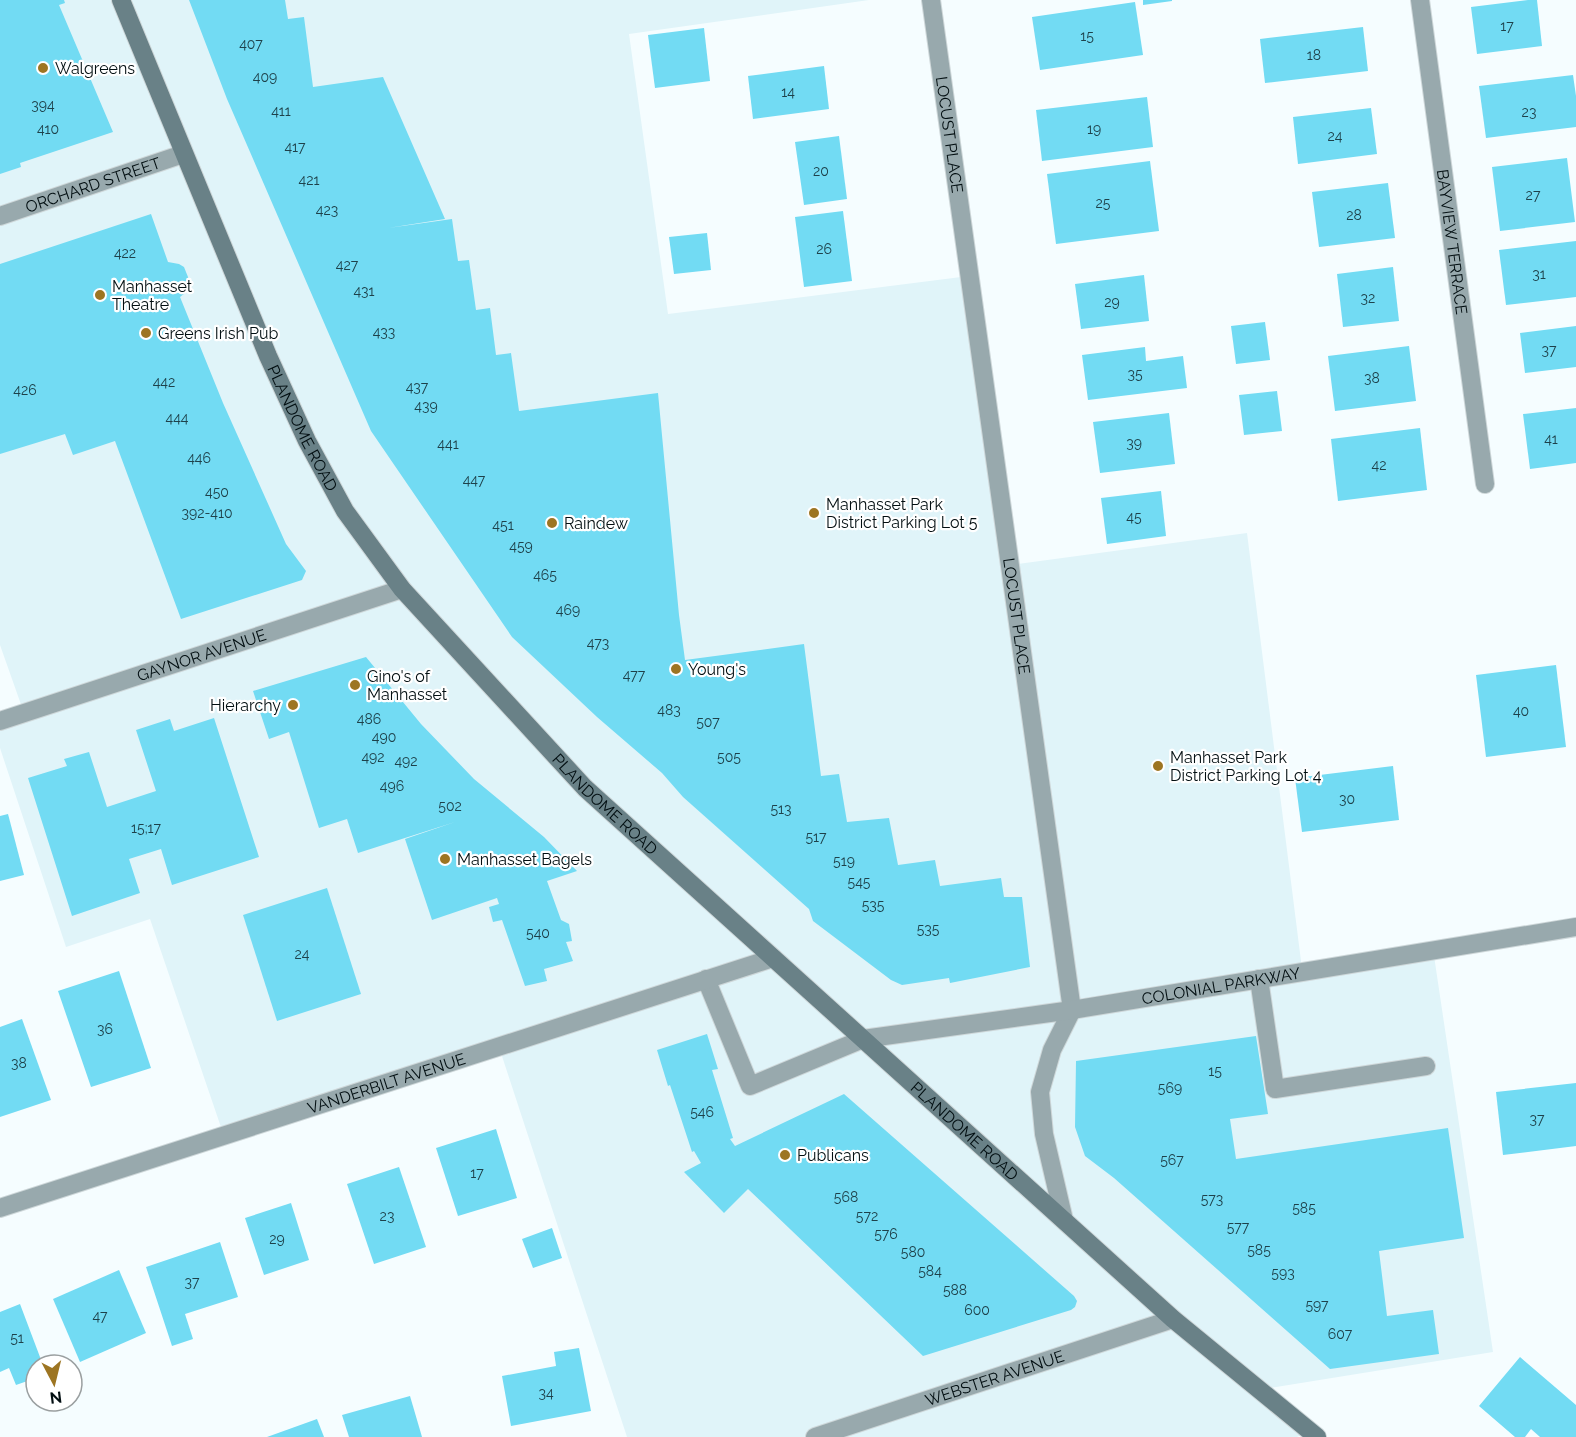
<svg xmlns="http://www.w3.org/2000/svg" width="1576" height="1437" viewBox="0 0 1576 1437" font-family="Raleway,sans-serif">
	<rect width="100%" height="100%" fill="#f5fdff"/>
	<!-- built -->
	<path fill="#e0f4f9" d="M 0,0 L 869,0 L 629,34 L 668,314 L 969,276 L 1010,565 L 1247,533 L 1302,969 L 1433,949 L 1493,1352 L 1257,1390 L 1309,1431 L 1297,1437 L 627,1437 L 499,1047 L 224,1136 L 150,919 L 66,947 L 0,748 L 0,721 L 24,713 L 0,645 Z"/>
	<!-- building -->
	<g fill="#72dbf3">
		<path d="M 0,0 L 64,0 L 65,3 L 59,5 L 113,132 L 20,163 L 21,167 L 0,174 Z"/>
		<path d="M 189,0 L 285,0 L 288,19 L 304,17 L 313,87 L 383,77 L 445,219 L 388,228 L 452,219 L 458,261 L 469,260 L 476,310 L 490,308 L 496,355 L 511,353 L 519,411 L 658,393 L 679,615 L 685,660 L 804,644 L 821,776 L 839,774 L 847,822 L 889,818 L 898,865 L 935,860 L 940,886 L 1001,878 L 1004,897 L 1022,897 L 1030,967 L 950,983 L 949,978 L 902,985 L 891,980 L 813,921 L 809,909 L 683,797 L 662,773 L 597,717 L 512,637 L 371,431 L 227,99 Z"/>
		<path d="M 1143,0 L 1172,0 L 1172,1 L 1143,5 Z"/>
		<path d="M 1528,0 L 1537,0 L 1542,46 L 1477,54 L 1471,7 Z"/>
		<path d="M 1135,2 L 1143,55 L 1040,70 L 1032,17 Z"/>
		<path d="M 1363,27 L 1368,71 L 1265,83 L 1260,39 Z"/>
		<path d="M 704,28 L 710,81 L 655,88 L 648,35 Z"/>
		<path d="M 824,66 L 829,109 L 753,119 L 748,76 Z"/>
		<path d="M 1573,75 L 1576,96 L 1576,127 L 1486,138 L 1479,86 Z"/>
		<path d="M 1147,97 L 1153,147 L 1042,161 L 1036,110 Z"/>
		<path d="M 1371,108 L 1377,154 L 1298,164 L 1293,117 Z"/>
		<path d="M 839,136 L 847,199 L 804,205 L 795,142 Z"/>
		<path d="M 1567,158 L 1575,222 L 1500,231 L 1492,167 Z"/>
		<path d="M 1150,161 L 1159,231 L 1056,244 L 1047,174 Z"/>
		<path d="M 1388,183 L 1395,238 L 1319,247 L 1312,192 Z"/>
		<path d="M 843,211 L 852,281 L 804,287 L 795,217 Z"/>
		<path d="M 151,214 L 168,262 L 179,264 L 184,267 L 190,282 L 185,293 L 180,297 L 223,403 L 286,544 L 306,571 L 302,580 L 181,619 L 115,441 L 73,455 L 65,434 L 0,454 L 0,264 Z"/>
		<path d="M 707,233 L 711,270 L 674,274 L 669,237 Z"/>
		<path d="M 1576,241 L 1576,297 L 1506,305 L 1499,250 Z"/>
		<path d="M 1393,267 L 1399,321 L 1343,327 L 1337,274 Z"/>
		<path d="M 1144,275 L 1149,321 L 1081,329 L 1075,284 Z"/>
		<path d="M 1265,322 L 1270,360 L 1236,364 L 1231,326 Z"/>
		<path d="M 1576,326 L 1576,367 L 1525,373 L 1520,333 Z"/>
		<path d="M 1409,346 L 1416,401 L 1335,411 L 1328,356 Z"/>
		<path d="M 1145,347 L 1146,361 L 1183,356 L 1187,388 L 1088,400 L 1082,355 Z"/>
		<path d="M 1277,391 L 1282,431 L 1244,435 L 1239,395 Z"/>
		<path d="M 1576,408 L 1576,463 L 1530,469 L 1523,414 Z"/>
		<path d="M 1169,413 L 1175,464 L 1100,473 L 1093,422 Z"/>
		<path d="M 1420,428 L 1427,490 L 1338,501 L 1331,439 Z"/>
		<path d="M 1161,491 L 1166,536 L 1107,544 L 1101,498 Z"/>
		<path d="M 366,657 L 421,724 L 474,779 L 544,837 L 577,871 L 547,881 L 561,920 L 569,924 L 572,941 L 566,942 L 573,961 L 544,969 L 547,981 L 525,986 L 502,920 L 493,922 L 489,907 L 499,904 L 497,898 L 432,920 L 405,839 L 455,822 L 358,853 L 347,819 L 319,828 L 289,732 L 269,739 L 253,691 Z"/>
		<path d="M 1556,665 L 1566,747 L 1486,757 L 1476,675 Z"/>
		<path d="M 214,718 L 259,857 L 172,885 L 161,849 L 129,859 L 140,893 L 72,916 L 28,778 L 67,766 L 64,759 L 89,752 L 107,807 L 156,791 L 136,730 L 170,719 L 174,731 Z"/>
		<path d="M 1393,766 L 1399,820 L 1302,832 L 1295,778 Z"/>
		<path d="M 8,814 L 24,875 L 0,881 L 0,816 Z"/>
		<path d="M 327,888 L 361,994 L 277,1021 L 243,915 Z"/>
		<path d="M 119,971 L 151,1068 L 91,1087 L 58,991 Z"/>
		<path d="M 22,1019 L 51,1100 L 0,1117 L 0,1027 Z"/>
		<path d="M 707,1034 L 718,1069 L 712,1070 L 733,1138 L 730,1139 L 735,1146 L 844,1094 L 1074,1296 L 1077,1301 L 1075,1307 L 1071,1310 L 923,1356 L 748,1189 L 724,1213 L 684,1172 L 701,1163 L 694,1151 L 692,1152 L 670,1085 L 668,1086 L 657,1050 Z"/>
		<path d="M 1256,1036 L 1268,1114 L 1230,1119 L 1236,1159 L 1448,1128 L 1464,1238 L 1379,1251 L 1387,1316 L 1433,1310 L 1439,1354 L 1330,1369 L 1114,1178 L 1085,1156 L 1075,1127 L 1076,1061 Z"/>
		<path d="M 1576,1083 L 1576,1146 L 1503,1155 L 1496,1092 Z"/>
		<path d="M 496,1129 L 517,1198 L 458,1216 L 436,1148 Z"/>
		<path d="M 399,1167 L 426,1247 L 374,1264 L 347,1184 Z"/>
		<path d="M 291,1203 L 309,1260 L 264,1275 L 245,1218 Z"/>
		<path d="M 552,1228 L 562,1258 L 533,1268 L 522,1239 Z"/>
		<path d="M 220,1242 L 238,1297 L 185,1314 L 193,1339 L 172,1346 L 146,1267 Z"/>
		<path d="M 119,1270 L 146,1333 L 80,1362 L 53,1299 Z"/>
		<path d="M 20,1304 L 43,1365 L 36,1365 L 36,1378 L 16,1385 L 9,1368 L 0,1372 L 0,1312 Z"/>
		<path d="M 579,1348 L 591,1411 L 511,1426 L 502,1376 L 556,1366 L 554,1352 Z"/>
		<path d="M 1520,1357 L 1576,1405 L 1576,1437 L 1540,1437 L 1531,1429 L 1525,1437 L 1515,1437 L 1479,1406 Z"/>
		<path d="M 410,1396 L 422,1437 L 349,1437 L 342,1415 Z"/>
		<path d="M 317,1419 L 324,1437 L 267,1437 Z"/>
	</g>
	<g fill="none" stroke-linecap="round" stroke-linejoin="round">
		<defs>
			<g id="lane">
				<path d="M 706,979 L 750,1086 L 863,1039"/>
				<path d="M 1259,979 L 1275,1089 L 1426,1066"/>
			</g>
			<g id="street">
				<path id="s1" d="M 931,0 L 1072,1010 L 1052,1050 L 1040,1092 L 1044,1134 L 1064,1220"/>
				<path id="s2" d="M 1420,0 L 1485,484"/>
				<path id="s3" d="M 0,216 L 183,154"/>
				<path id="s4" d="M 0,721 L 402,589"/>
				<path id="s5" d="M 863,1039 L 1072,1010 L 1576,927"/>
				<path id="s6" d="M 0,1208 L 773,958"/>
				<path id="s7" d="M 815,1437 L 1173,1319"/>
			</g>
			<g id="secondary">
				<path id="s8" d="M 121,0 L 268,356 L 307,441 L 345,511 L 402,589 L 585,788 L 1173,1319 L 1317,1437"/>
			</g>
		</defs>
		<!-- lane casing -->
		<use href="#lane" stroke="#ced7d9" stroke-width="20"/>
		<!-- street casing -->
		<use href="#street" stroke="#ced7d9" stroke-width="20"/>
		<!-- secondary casing -->
		<use href="#secondary" stroke="#ced7d9" stroke-width="20"/>
		<!-- lane -->
		<use href="#lane" stroke="#98a9ad" stroke-width="18"/>
		<!-- street -->
		<use href="#street" stroke="#98a9ad" stroke-width="18"/>
		<!-- secondary -->
		<use href="#secondary" stroke="#698187" stroke-width="18"/>
	</g>
	<!-- markers -->
	<g fill="#9d7522" stroke="#fff" stroke-width="2">
		<circle cx="43" cy="68" r="6"/>
		<circle cx="100" cy="295" r="6"/>
		<circle cx="146" cy="333" r="6"/>
		<circle cx="814" cy="513" r="6"/>
		<circle cx="552" cy="523" r="6"/>
		<circle cx="676" cy="669" r="6"/>
		<circle cx="355" cy="685" r="6"/>
		<circle cx="293" cy="705" r="6"/>
		<circle cx="1158" cy="766" r="6"/>
		<circle cx="445" cy="859" r="6"/>
		<circle cx="785" cy="1155" r="6"/>
	</g>
	<g text-anchor="middle" dominant-baseline="central" stroke-width="4.5" stroke-linejoin="round" paint-order="stroke">
		<!-- number labels -->
		<g font-size="14" fill="#1e414a">
			<text x="1507" y="26">17</text>
			<text x="1087" y="36">15</text>
			<text x="251" y="44">407</text>
			<text x="1314" y="55">18</text>
			<text x="265" y="77">409</text>
			<text x="788" y="92">14</text>
			<text x="43" y="105">394</text>
			<text x="281" y="111">411</text>
			<text x="1529" y="112">23</text>
			<text x="48" y="129">410</text>
			<text x="1094" y="129">19</text>
			<text x="1335" y="136">24</text>
			<text x="295" y="147">417</text>
			<text x="821" y="171">20</text>
			<text x="309" y="180">421</text>
			<text x="1533" y="195">27</text>
			<text x="1103" y="203">25</text>
			<text x="327" y="210">423</text>
			<text x="1354" y="215">28</text>
			<text x="824" y="249">26</text>
			<text x="125" y="253">422</text>
			<text x="347" y="265">427</text>
			<text x="1539" y="274">31</text>
			<text x="364" y="291">431</text>
			<text x="1368" y="298">32</text>
			<text x="1112" y="302">29</text>
			<text x="384" y="332">433</text>
			<text x="1549" y="350">37</text>
			<text x="1135" y="374">35</text>
			<text x="1372" y="378">38</text>
			<text x="164" y="382">442</text>
			<text x="417" y="387">437</text>
			<text x="25" y="390">426</text>
			<text x="426" y="406">439</text>
			<text x="177" y="418">444</text>
			<text x="1551" y="439">41</text>
			<text x="1134" y="443">39</text>
			<text x="448" y="444">441</text>
			<text x="199" y="458">446</text>
			<text x="1379" y="465">42</text>
			<text x="474" y="480">447</text>
			<text x="217" y="492">450</text>
			<text x="207" y="513">392-410</text>
			<text x="1134" y="517">45</text>
			<text x="503" y="525">451</text>
			<text x="521" y="546">459</text>
			<text x="545" y="575">465</text>
			<text x="568" y="610">469</text>
			<text x="598" y="643">473</text>
			<text x="634" y="675">477</text>
			<text x="669" y="710">483</text>
			<text x="1521" y="711">40</text>
			<text x="369" y="719">486</text>
			<text x="708" y="722">507</text>
			<text x="384" y="737">490</text>
			<text x="373" y="757">492</text>
			<text x="729" y="757">505</text>
			<text x="406" y="761">492</text>
			<text x="392" y="786">496</text>
			<text x="1347" y="799">30</text>
			<text x="450" y="806">502</text>
			<text x="781" y="809">513</text>
			<text x="146" y="828">15;17</text>
			<text x="816" y="837">517</text>
			<text x="844" y="861">519</text>
			<text x="859" y="882">545</text>
			<text x="873" y="905">535</text>
			<text x="928" y="929">535</text>
			<text x="538" y="933">540</text>
			<text x="302" y="954">24</text>
			<text x="105" y="1029">36</text>
			<text x="19" y="1063">38</text>
			<text x="1215" y="1071">15</text>
			<text x="1170" y="1088">569</text>
			<text x="702" y="1112">546</text>
			<text x="1537" y="1119">37</text>
			<text x="1172" y="1160">567</text>
			<text x="477" y="1173">17</text>
			<text x="846" y="1197">568</text>
			<text x="1212" y="1199">573</text>
			<text x="1304" y="1208">585</text>
			<text x="387" y="1216">23</text>
			<text x="867" y="1216">572</text>
			<text x="1238" y="1227">577</text>
			<text x="886" y="1234">576</text>
			<text x="277" y="1239">29</text>
			<text x="1259" y="1250">585</text>
			<text x="913" y="1252">580</text>
			<text x="930" y="1271">584</text>
			<text x="1283" y="1273">593</text>
			<text x="192" y="1282">37</text>
			<text x="955" y="1290">588</text>
			<text x="1317" y="1305">597</text>
			<text x="977" y="1310">600</text>
			<text x="100" y="1316">47</text>
			<text x="1340" y="1334">607</text>
			<text x="17" y="1338">51</text>
			<text x="546" y="1393">34</text>
		</g>
		<!-- poi labels -->
		<g font-size="16" fill="#020e11" stroke="#fff" text-anchor="start">
			<text x="55" y="68">Walgreens</text>
			<text x="112" y="286">Manhasset<tspan x="112" dy="18">Theatre</tspan></text>
			<text x="158" y="333">Greens Irish Pub</text>
			<text x="826" y="504">Manhasset Park<tspan x="826" dy="18">District Parking Lot 5</tspan></text>
			<text x="564" y="523">Raindew</text>
			<text x="688" y="669">Young's</text>
			<text x="367" y="676">Gino's of<tspan x="367" dy="18">Manhasset</tspan></text>
			<text x="281" y="705" text-anchor="end">Hierarchy</text>
			<text x="1170" y="757">Manhasset Park<tspan x="1170" dy="18">District Parking Lot 4</tspan></text>
			<text x="457" y="859">Manhasset Bagels</text>
			<text x="797" y="1155">Publicans</text>
		</g>
		<!-- street labels -->
		<g font-size="16" fill="#020e11" stroke="#fff">
			<text stroke="none"><textPath href="#s1" startOffset="136">LOCUST PLACE</textPath></text>
			<text stroke="none"><textPath href="#s3" startOffset="98">ORCHARD STREET</textPath></text>
			<text stroke="none"><textPath href="#s2" startOffset="244">BAYVIEW TERRACE</textPath></text>
			<text stroke="none"><textPath href="#s8" startOffset="465">PLANDOME ROAD</textPath></text>
			<text stroke="none"><textPath href="#s1" startOffset="622">LOCUST PLACE</textPath></text>
			<text stroke="none"><textPath href="#s4" startOffset="212">GAYNOR AVENUE</textPath></text>
			<text stroke="none"><textPath href="#s8" startOffset="951">PLANDOME ROAD</textPath></text>
			<text stroke="none"><textPath href="#s5" startOffset="362">COLONIAL PARKWAY</textPath></text>
			<text stroke="none"><textPath href="#s6" startOffset="406">VANDERBILT AVENUE</textPath></text>
			<text stroke="none"><textPath href="#s8" startOffset="1437">PLANDOME ROAD</textPath></text>
			<text stroke="none"><textPath href="#s7" startOffset="189">WEBSTER AVENUE</textPath></text>
		</g>
	</g>
	<!-- north arrow -->
	<g transform="translate(54 1383) rotate(173)"><circle r="28" fill="#ffffff" stroke="#9a9fa0" stroke-width="1.5"/>
	<path d="M0-4.5L10 22L0 15L-10 22Z" fill="#9d7522"/>
	<text y="-9" font-size="16" font-weight="bold" text-anchor="middle" fill="#020e11">N</text>
	</g>
</svg>
